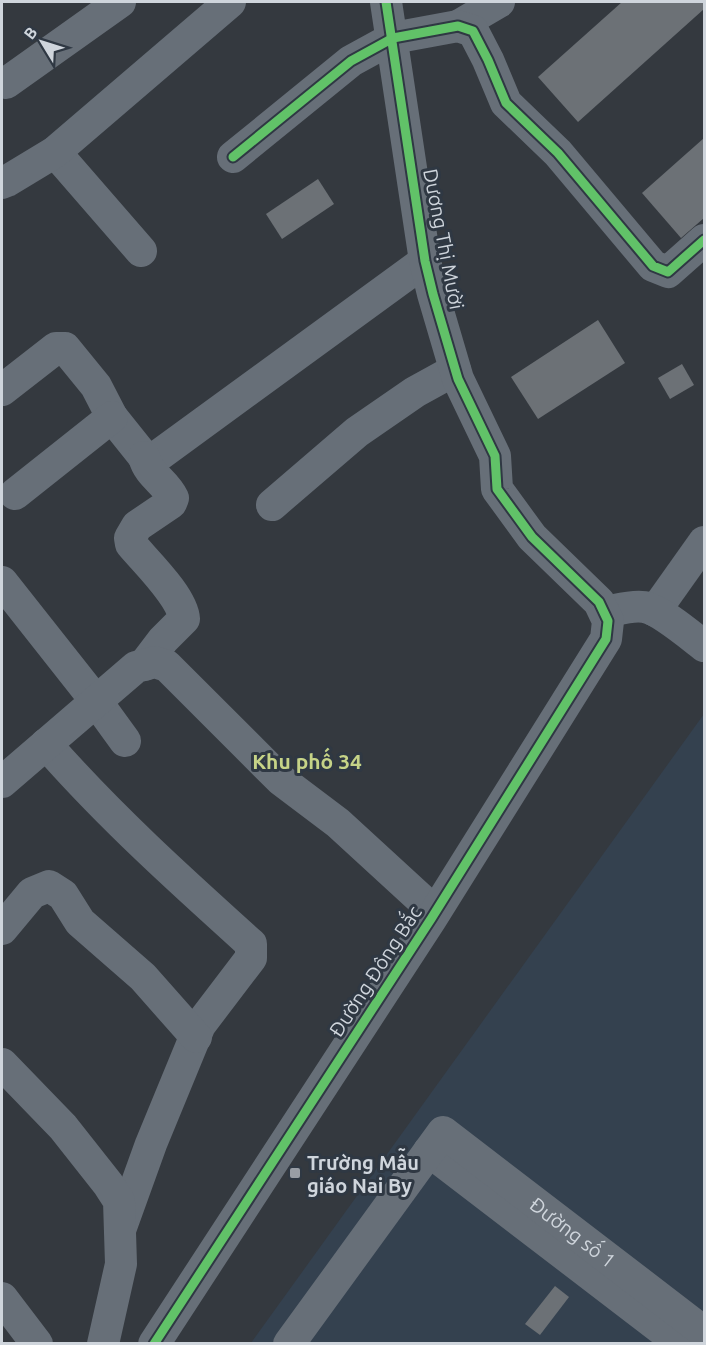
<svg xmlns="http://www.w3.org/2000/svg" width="706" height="1345" viewBox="0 0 706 1345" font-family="Ubuntu,sans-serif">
	<rect width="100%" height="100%" fill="#34393f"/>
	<!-- built -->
	<path fill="#34414f" d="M 704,714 L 704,1343 L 251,1343 Z"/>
	<!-- building -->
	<g fill="#6c7176">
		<path d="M 622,2 L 704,2 L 704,9 L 578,122 L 538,77 Z"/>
		<path d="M 704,138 L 704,218 L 681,238 L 642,193 Z"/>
		<path d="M 318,179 L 334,204 L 282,239 L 266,214 Z"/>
		<path d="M 598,320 L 625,363 L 538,419 L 511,377 Z"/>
		<path d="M 682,364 L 694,385 L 670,399 L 658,378 Z"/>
		<path d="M 555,1286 L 569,1297 L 540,1335 L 525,1324 Z"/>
	</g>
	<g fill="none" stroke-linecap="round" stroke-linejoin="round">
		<!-- minor -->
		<g stroke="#676f78" stroke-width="32">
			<path d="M 458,26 L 499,2"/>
			<path d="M 6,83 L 120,2"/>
			<path d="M 55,152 L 141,251"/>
			<path d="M 233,157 L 351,61 L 393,38 L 458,26 L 473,31 L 488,60 L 506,103 L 558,153 L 653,266 L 668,272 L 704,240"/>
			<path d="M 2,183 L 7,181 L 55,152 L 230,2"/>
			<path d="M 2,390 L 56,348 L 65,348 L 96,386 L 112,417 L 144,457 L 155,458 L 425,261"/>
			<path d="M 15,494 L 112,417"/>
			<path d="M 272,505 L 357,432 L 415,392 L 455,370"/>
			<path d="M 2,582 L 96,701 L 125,741"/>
			<path d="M 655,611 L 704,542"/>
			<path d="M 605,612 C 617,610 631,605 644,607 C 659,609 691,636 704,646"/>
			<path d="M 144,665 L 163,640 L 184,619 C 183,597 145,561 131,544 L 130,538 L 137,526 L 171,503 L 173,498 C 165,481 149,476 144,457"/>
			<path d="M 46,744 C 109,816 180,880 251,944 L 251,958 L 200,1025 L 151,1144 L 120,1230"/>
			<path d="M 2,782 L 136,667 L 155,662 L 167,666 L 281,780 L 338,823 L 435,912"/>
			<path d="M 2,929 L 32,893 L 49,886 L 63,895 L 80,922 L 143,977 L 196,1037"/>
			<path d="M 2,1064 L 63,1127 L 108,1184 L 119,1201 L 121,1264 L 103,1344"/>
			<path d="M 429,1151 L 681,1344"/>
			<path d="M 2,1298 L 37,1344"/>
			<path d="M 154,1344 L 431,919 L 606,639 L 608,621 L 599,602 L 532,537 L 497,489 L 495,456 L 458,379 L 433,294 L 425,261 L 386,2"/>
			<path id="s1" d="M 289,1344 L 443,1132 L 704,1332"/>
		</g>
		<defs>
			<g id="cycleway">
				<path d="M 233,157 L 351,61 L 393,38 L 458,26 L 473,31 L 488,60 L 506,103 L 558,153 L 653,266 L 668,272 L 704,240"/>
				<path d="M 154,1344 L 431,919 L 606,639 L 608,621 L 599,602 L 532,537 L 497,489 L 495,456 L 458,379 L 433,294 L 425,261 L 386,2"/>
			</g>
		</defs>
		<!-- cycleway casing -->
		<use href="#cycleway" stroke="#2f3843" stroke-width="13"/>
		<!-- cycleway -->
		<use href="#cycleway" stroke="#61c268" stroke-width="9"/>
	</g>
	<!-- markers -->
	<rect fill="#999ea5" stroke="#2f3843" stroke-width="2" x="289" y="1167" width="12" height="12" rx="3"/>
	<g text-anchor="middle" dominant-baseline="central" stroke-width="6" stroke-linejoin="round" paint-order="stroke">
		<!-- street labels -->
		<g font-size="20" fill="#cfd5dc" stroke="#2f3843">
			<text transform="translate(444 239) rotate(79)">Dương Thị Mười</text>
			<text transform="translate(375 971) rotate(-57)">Đường Đông Bắc</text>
			<text stroke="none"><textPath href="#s1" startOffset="426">Đường số 1</textPath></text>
		</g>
		<!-- poi labels -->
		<g font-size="20" font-weight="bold" fill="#cfd5dc" stroke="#2f3843" text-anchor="start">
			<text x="307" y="1162">Trường Mẫu<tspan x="307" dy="23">giáo Nai By</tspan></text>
		</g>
		<!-- neighbourhood labels -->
		<g font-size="21" font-weight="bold" fill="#c6d387" stroke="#2f3843">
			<text x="307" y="761">Khu phố 34</text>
		</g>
	</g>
	<!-- border -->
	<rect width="706" height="1345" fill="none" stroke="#cfd5dc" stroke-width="6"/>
	<!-- north arrow -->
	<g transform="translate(42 42) rotate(308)" stroke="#2f3843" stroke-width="4.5" paint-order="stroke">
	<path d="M0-4.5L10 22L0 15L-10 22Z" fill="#cfd5dc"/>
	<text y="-9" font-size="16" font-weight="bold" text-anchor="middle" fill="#cfd5dc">B</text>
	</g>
</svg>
